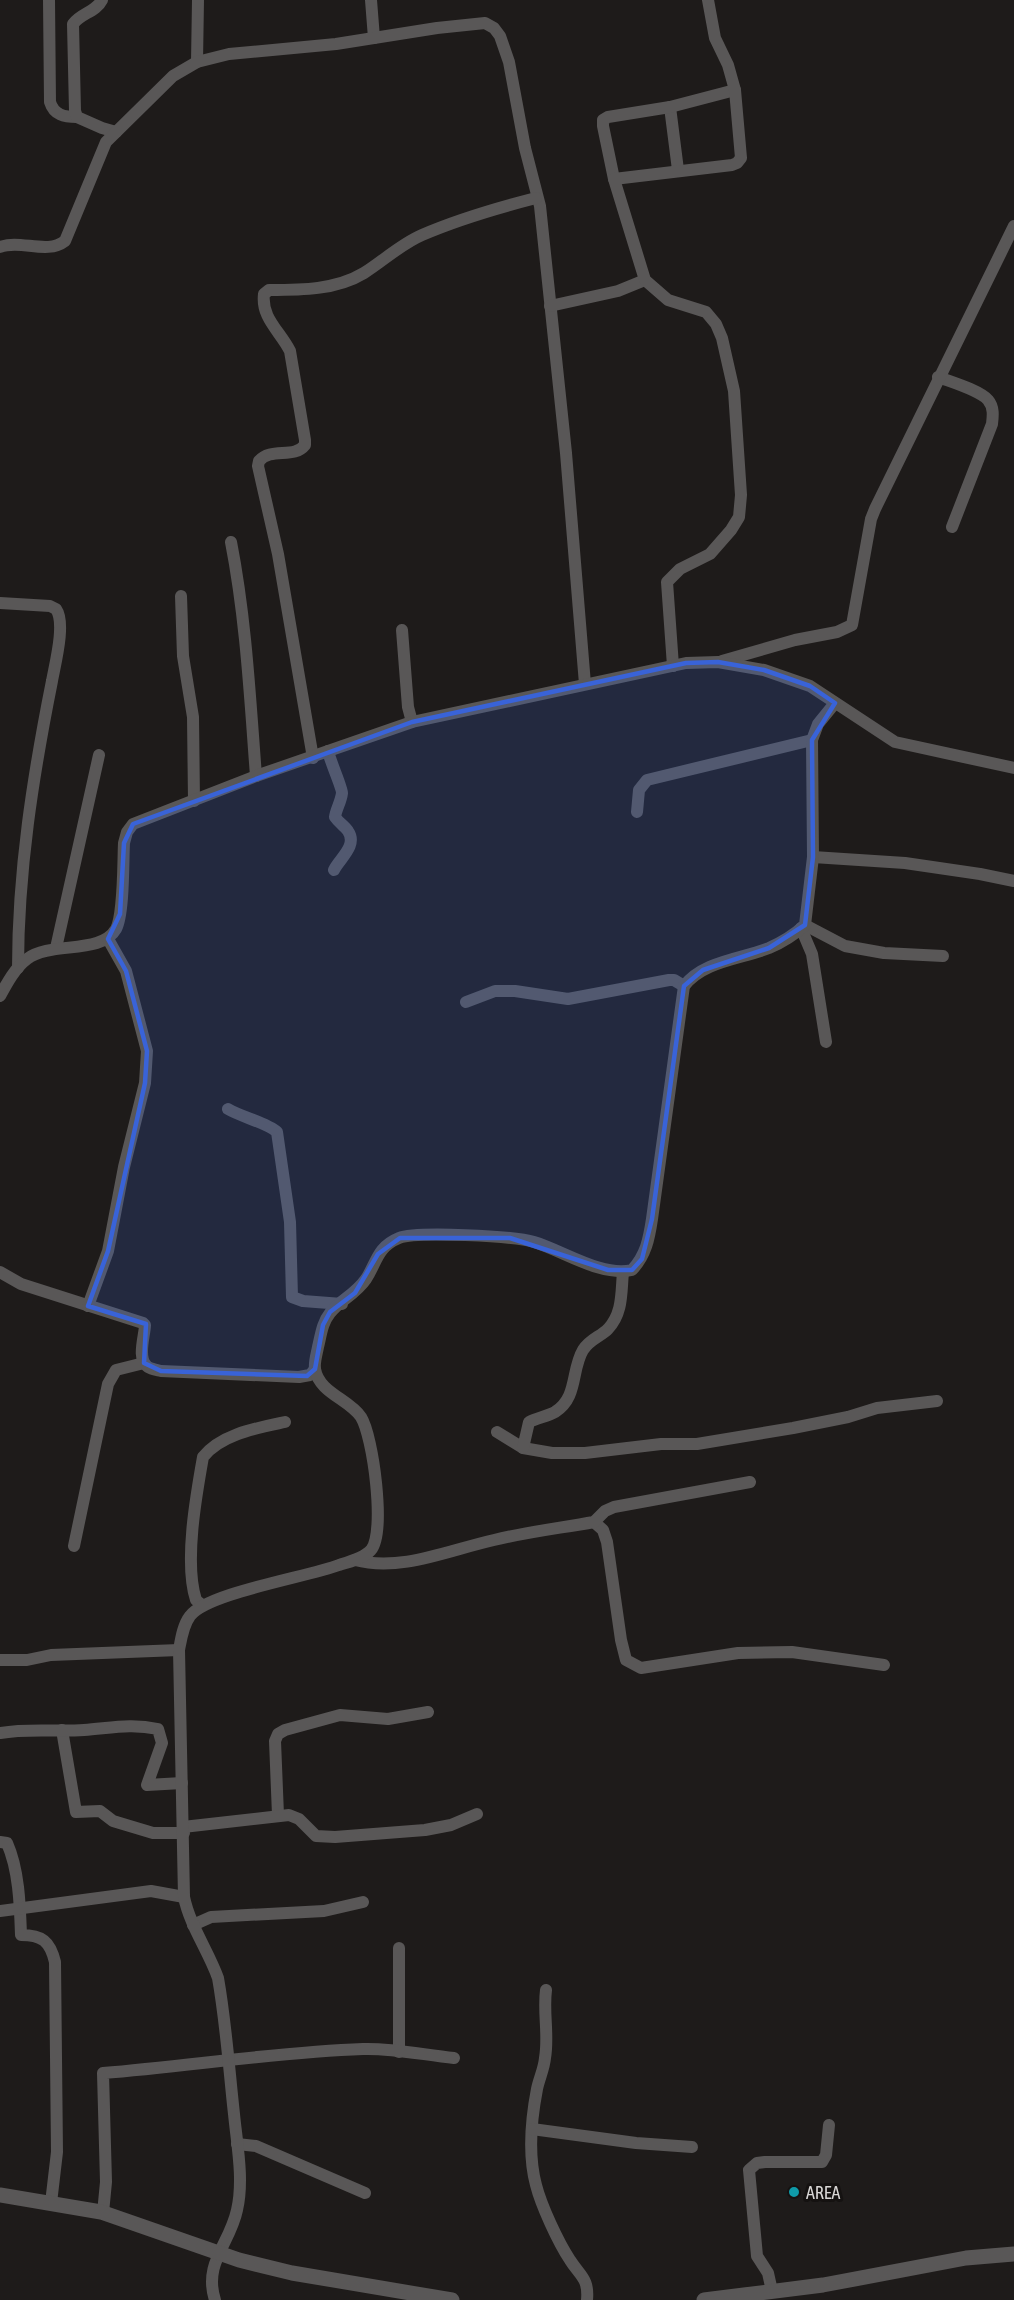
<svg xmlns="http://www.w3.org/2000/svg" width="1014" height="2300" viewBox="0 0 1014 2300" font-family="'Asap Condensed',sans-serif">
	<rect width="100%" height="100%" fill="#1e1b1a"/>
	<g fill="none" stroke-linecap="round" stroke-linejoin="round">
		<!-- minor -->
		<g stroke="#595757" stroke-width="12">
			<path d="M 49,0 L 50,102 C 54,115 64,117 77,117"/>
			<path d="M 102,0 C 96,12 81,13 73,24 L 75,111 L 77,117 L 102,128 L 116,132"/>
			<path d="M 371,0 L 374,38"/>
			<path d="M 197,62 L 198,0"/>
			<path d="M 670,107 L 678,170"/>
			<path d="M 614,179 L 603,126 L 603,120 L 608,117 L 670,107 L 735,90"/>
			<path d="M 0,247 C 20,239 47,255 65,241 L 106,142 L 173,76 L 197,62 L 229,54 L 336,44 L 437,28 L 485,23 L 494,28 L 500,36 L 509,62 L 525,148 L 540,206 L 566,453 L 585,684"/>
			<path d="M 550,306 L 618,291 L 645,280"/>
			<path d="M 938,377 C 951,382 979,390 988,400 C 994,407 993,416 992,424 L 952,527"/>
			<path d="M 231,542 C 246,619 250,698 256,776"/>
			<path d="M 181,596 L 183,656 L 193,717 L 194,801"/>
			<path d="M 0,603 L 50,606 L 56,609 C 66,623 55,664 52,681 C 33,776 18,871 18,968"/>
			<path d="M 402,630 L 408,707 L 412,722"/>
			<path d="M 722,661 L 795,640 L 837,632 L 852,625 L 871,519 L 875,509 L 1014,226"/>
			<path d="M 673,666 L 667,582 L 680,569 L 710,554 L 731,530 L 739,517 L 741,495 L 734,391 L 722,338 L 716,324 L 706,312 L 668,300 L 645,280 L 614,179 L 732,165 L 737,163 L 741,158 L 735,90 L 728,65 L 715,38 L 708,0"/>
			<path d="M 328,751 C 330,761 342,787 342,793 C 341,802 336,809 335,817 C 339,823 345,826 348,831 C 358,846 339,859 334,870"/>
			<path d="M 313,758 L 278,554 L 258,466 L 259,461 C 271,447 294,459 305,445 L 305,440 L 290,351 C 280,331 261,318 264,294 L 269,290 C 301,290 336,290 364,273 C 383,261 401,244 422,235 C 459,219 497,208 536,198"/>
			<path d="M 637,812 L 639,790 L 647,780 L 812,740"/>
			<path d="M 813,857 L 905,863 L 980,874 L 1014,881"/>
			<path d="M 805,925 L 845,946 L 884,953 L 943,956"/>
			<path d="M 801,928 L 812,954 L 826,1042"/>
			<path d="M 56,948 L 99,755"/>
			<path d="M 0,996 C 7,983 15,968 27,959 C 51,941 101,955 116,929 C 124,914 123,862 124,843 L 127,832 L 133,824 L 256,776 L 412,722 L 686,663 L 718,662 L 764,670 L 810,686 L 895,742 L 1014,768"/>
			<path d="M 466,1002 L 495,991 L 515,991 L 568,999 L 669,980 L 674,980 L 684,986"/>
			<path d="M 228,1109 C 241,1117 268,1123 277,1132 L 290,1222 L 292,1297 L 303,1301 L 342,1304"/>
			<path d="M 0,1272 L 21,1284 L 143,1323 L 145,1325 C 145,1335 136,1360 148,1367 C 151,1369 157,1370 161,1371 L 299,1377 L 310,1375 L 315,1369"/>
			<path d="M 88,1306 L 108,1251 L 124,1167 L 145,1083 L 147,1051 L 126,971 L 108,939"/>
			<path d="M 497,1432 L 523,1448 L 552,1453 L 585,1453 L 661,1444 L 697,1444 L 793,1428 L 848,1417 L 877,1408 L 937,1401"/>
			<path d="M 523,1448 L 529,1422 C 537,1418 548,1416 555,1412 C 578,1398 571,1370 583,1350 C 590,1339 600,1337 608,1329 C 623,1313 621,1293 623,1272"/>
			<path d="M 594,1522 L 603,1530 L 607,1542 L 621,1640 L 626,1660 L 641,1668 L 738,1653 L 792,1652 L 884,1665"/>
			<path d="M 74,1546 L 108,1384 L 116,1370 L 144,1363"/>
			<path d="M 355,1560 C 401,1572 449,1550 494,1540 C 527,1532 561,1528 594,1522 L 605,1511 L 614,1507 L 750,1482"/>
			<path d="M 202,1605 L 196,1600 C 184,1563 196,1496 203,1457 C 221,1434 257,1428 285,1422"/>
			<path d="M 0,1660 L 27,1660 L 51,1655 L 179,1650"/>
			<path d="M 62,1730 L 76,1812 L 100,1811 L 113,1821 L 153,1833 L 184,1833"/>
			<path d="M 0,1733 C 28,1728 56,1732 84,1730 C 111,1728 131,1723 158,1729 L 162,1743 L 147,1785 L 182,1783"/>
			<path d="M 278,1815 L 275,1741 L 278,1734 L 285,1730 L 340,1715 L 388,1719 L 428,1712"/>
			<path d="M 183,1827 L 289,1815 L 299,1819 L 316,1836 L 335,1837 L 425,1830 L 451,1825 L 477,1814"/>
			<path d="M 0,1842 L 7,1843 C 19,1870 20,1905 21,1935 C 42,1935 50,1941 55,1962 L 57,2152 L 51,2203"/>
			<path d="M 0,1911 L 151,1891 L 184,1897"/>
			<path d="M 193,1925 L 211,1917 L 324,1911 L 363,1902"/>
			<path d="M 546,1990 C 543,2013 549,2035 545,2058 C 544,2069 539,2079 537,2089 C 531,2120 528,2155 536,2185 C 541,2205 558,2242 570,2260 C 580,2276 589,2278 587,2300"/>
			<path d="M 399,2052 L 399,1948"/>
			<path d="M 532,2129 L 636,2143 L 692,2147"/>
			<path d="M 237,2144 L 256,2146 L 365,2193"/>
			<path d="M 103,2213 L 106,2182 L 103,2073 C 190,2066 276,2052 363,2049 C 393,2048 424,2055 454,2058"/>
			<path d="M 772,2291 L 768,2273 L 757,2256 L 749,2170 L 757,2163 L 765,2162 L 822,2162 L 826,2155 L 829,2125"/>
			<path d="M 215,2300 C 203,2263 230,2244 237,2210 C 244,2180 237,2145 234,2114 C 229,2069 226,2023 218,1978 C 208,1950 190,1926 184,1897 L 179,1650 C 181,1639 183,1625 190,1616 C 207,1593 307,1577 339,1565 C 349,1562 364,1558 371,1550 C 386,1532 373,1436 361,1417 C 349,1399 319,1393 315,1369 C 314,1362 317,1353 318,1347 C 321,1335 322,1323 330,1313 C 340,1300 355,1295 366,1279 C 377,1262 377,1247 399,1238 C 416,1231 514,1236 534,1242 C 564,1251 601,1277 632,1270 C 646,1255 649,1239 652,1219 L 684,986 C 703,961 741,959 769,948 C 783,942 794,935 805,925 L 813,857 L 812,740 L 818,724 L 835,703"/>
		</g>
		<!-- tertiary -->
		<g stroke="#595757" stroke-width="15">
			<path d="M 0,2195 L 101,2212 L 239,2260 L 292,2273 L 452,2300"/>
			<path d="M 704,2300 L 823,2285 L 966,2258 L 1014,2254"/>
		</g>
	</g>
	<!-- marked area -->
	<path fill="#3963d8" fill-opacity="0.2" stroke="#3963d8" stroke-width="4.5" stroke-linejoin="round" d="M 718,662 L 764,670 L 810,686 L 835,703 L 812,740 L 813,857 L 805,925 L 769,948 L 703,970 L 684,986 L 652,1219 L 642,1259 L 632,1270 L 608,1270 L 510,1238 L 400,1238 L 378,1254 L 355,1293 L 330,1312 L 323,1325 L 315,1369 L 307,1376 L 161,1371 L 144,1363 L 146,1324 L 88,1306 L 108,1251 L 145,1083 L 147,1051 L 126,971 L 108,939 L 120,914 L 124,843 L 133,824 L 412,722 L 686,663 Z"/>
	<!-- markers -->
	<circle fill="#0f9aa8" stroke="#151211" stroke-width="2" cx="794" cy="2192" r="6"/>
	<g text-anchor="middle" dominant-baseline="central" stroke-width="6" stroke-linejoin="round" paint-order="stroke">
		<!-- poi labels -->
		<g font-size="18" fill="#d9d7d6" stroke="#151211" text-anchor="start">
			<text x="806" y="2192">AREA</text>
		</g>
	</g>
</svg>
